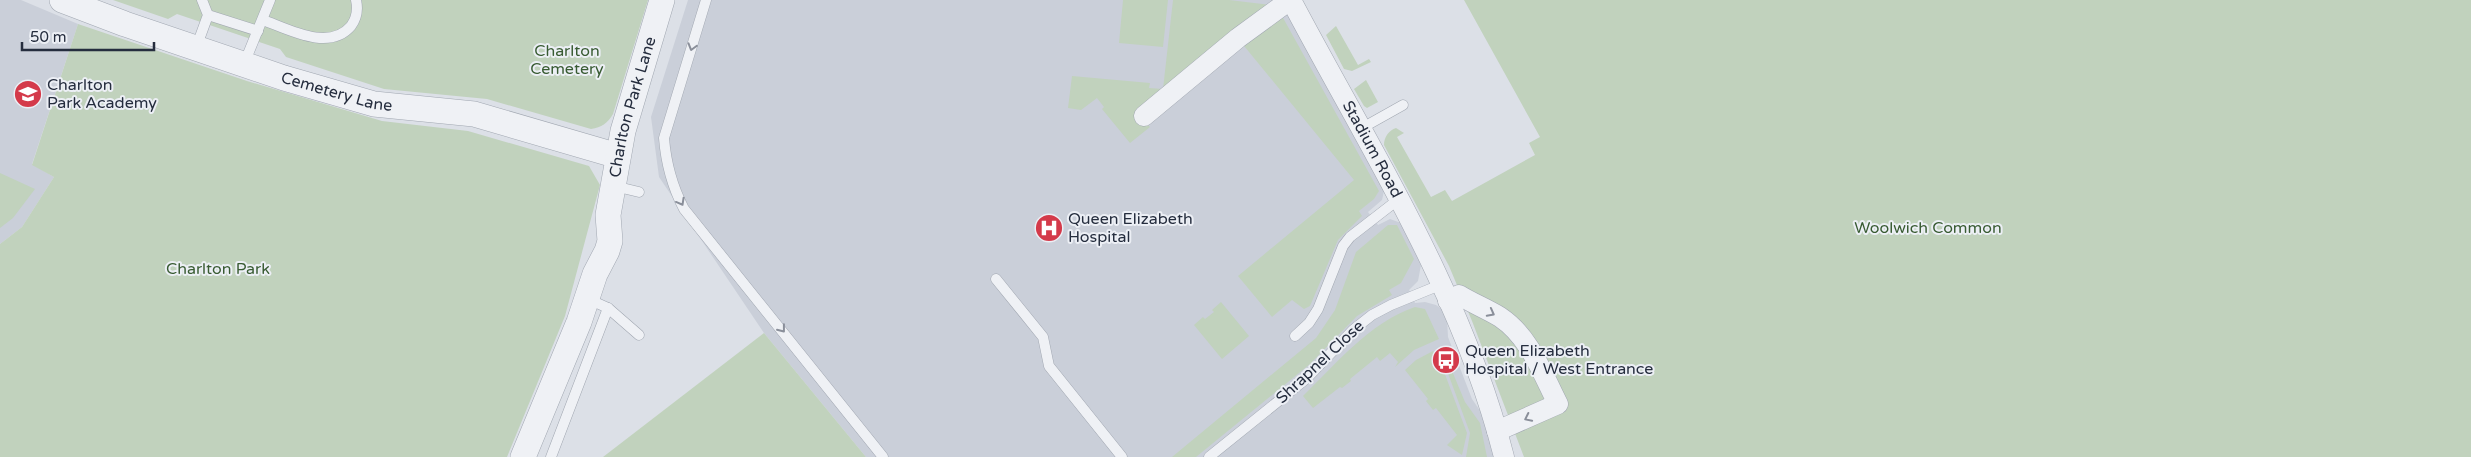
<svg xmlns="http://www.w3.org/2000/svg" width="2471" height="457" viewBox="0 0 2471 457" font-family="'Varela Round',sans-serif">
	<rect width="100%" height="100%" fill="#dce0e7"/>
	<!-- built -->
	<g fill="#cacfd9">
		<path d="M 0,0 L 21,0 L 78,24 L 32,164 L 54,177 L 22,227 L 0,244 Z"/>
		<path d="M 688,0 L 1281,0 L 1384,191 L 1382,200 L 1368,212 L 1378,225 L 1390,219 L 1401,223 L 1421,265 L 1418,281 L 1409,290 L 1415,303 L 1425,302 L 1436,305 L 1443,310 L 1447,318 L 1448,337 L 1472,399 L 1485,418 L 1494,457 L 866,457 L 764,333 L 659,177 L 651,117 Z"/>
	</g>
	<!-- green -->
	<g fill="#c1d2bd">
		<path d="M 113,0 L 648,0 L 613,114 C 607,124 602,127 591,129 L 487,99 L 384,89 L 286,57 L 280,49 L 177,14 L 168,19 Z"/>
		<path d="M 1123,0 L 1168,0 L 1163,47 L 1119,43 Z"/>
		<path d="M 1173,0 L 1229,0 L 1271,5 L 1139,115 L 1150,127 L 1130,143 L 1102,109 L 1104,107 L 1097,98 L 1081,110 L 1068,108 L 1072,76 L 1150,83 L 1149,88 L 1163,89 Z"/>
		<path d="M 1464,0 L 2471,0 L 2471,457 L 1524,457 L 1472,321 L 1449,266 L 1384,145 C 1384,137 1389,130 1396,128 L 1404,133 L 1397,137 L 1431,197 L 1445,190 L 1452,201 L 1535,155 L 1529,143 L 1540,137 Z"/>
		<path d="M 1282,16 L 1379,191 L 1374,199 L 1359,211 L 1362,216 L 1338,240 L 1310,306 L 1304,309 L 1292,300 L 1272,317 L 1238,276 L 1354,180 L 1240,41 Z"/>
		<path d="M 78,24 L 247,81 L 382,121 L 468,131 L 589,166 L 600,185 L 565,316 L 507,457 L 0,457 L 0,244 L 22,227 L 54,177 L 32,165 Z"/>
		<path d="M 1336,26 L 1358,65 L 1369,59 L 1371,62 L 1352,71 L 1344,69 L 1326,35 Z"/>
		<path d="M 1366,80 L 1378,102 L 1367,108 L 1364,106 L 1354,89 Z"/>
		<path d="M 0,173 L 35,189 L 13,218 L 0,228 Z"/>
		<path d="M 1388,225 L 1397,225 L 1414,259 L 1401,283 L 1389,290 L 1392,295 L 1357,316 L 1310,364 L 1196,457 L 1172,457 L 1316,338 L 1335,310 L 1356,252 Z"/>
		<path d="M 1221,302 L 1249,336 L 1222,359 L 1194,325 L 1203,317 L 1205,319 L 1214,312 L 1212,310 Z"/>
		<path d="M 1415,307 L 1425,309 L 1439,339 L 1414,350 L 1395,367 L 1398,362 L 1390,353 L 1380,361 L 1377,357 L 1350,379 L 1351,381 L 1342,388 L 1340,387 L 1313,408 L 1303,396 C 1337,363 1369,323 1415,307 Z"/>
		<path d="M 764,333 L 866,457 L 603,457 Z"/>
		<path d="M 1442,347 L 1465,402 L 1480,423 L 1487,457 L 1466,457 L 1470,433 L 1439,349 Z"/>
		<path d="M 1433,351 L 1440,361 L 1467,433 L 1462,455 L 1447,445 L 1457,435 L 1436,408 L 1433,410 L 1426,401 L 1428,399 L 1405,370 L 1416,360 Z"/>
	</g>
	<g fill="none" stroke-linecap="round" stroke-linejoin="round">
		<defs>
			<g id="service">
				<path d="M 706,0 L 664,138 C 666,164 672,186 684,209 L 883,457"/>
				<path d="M 208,15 L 258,31"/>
				<path d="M 263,20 C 288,29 329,52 351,26 C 357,18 358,9 356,0"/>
				<path d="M 196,48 L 208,15 L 202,0"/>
				<path d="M 244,64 L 270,0"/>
				<path d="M 1362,128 L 1403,105"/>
				<path d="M 614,186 L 639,192"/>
				<path d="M 996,279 L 1043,337 L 1049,366 L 1122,457"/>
				<path d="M 588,299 L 608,308 L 639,335"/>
				<path d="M 1295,336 L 1309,323 L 1318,309 L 1343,246 L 1350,237 L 1399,199"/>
				<path d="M 551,457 L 608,308"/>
				<path d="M 1209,457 L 1307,378 L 1353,330 L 1372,315 L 1391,305 L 1440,285"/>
			</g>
			<g id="minor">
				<path id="s1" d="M 1291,0 C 1369,148 1463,293 1504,457"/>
				<path d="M 1144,116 L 1238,38 L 1290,0"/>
				<path d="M 1448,301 L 1459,295 C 1472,303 1487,309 1500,317 C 1530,337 1542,373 1558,404 L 1497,431"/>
			</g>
			<g id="tertiary">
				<path id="s2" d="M 62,0 L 125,24 L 284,78 L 374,104 L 474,114 L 618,156"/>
				<path id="s3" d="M 523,457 L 579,322 L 595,274 L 607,251 L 610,241 L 608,215 L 623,131 L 662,0"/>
			</g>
		</defs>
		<!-- service casing -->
		<use href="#service" stroke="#a1a7b1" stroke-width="11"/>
		<!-- minor casing -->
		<use href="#minor" stroke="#a1a7b1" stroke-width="21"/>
		<!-- tertiary casing -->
		<use href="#tertiary" stroke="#a1a7b1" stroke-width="26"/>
		<!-- service -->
		<use href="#service" stroke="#eff1f5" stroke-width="10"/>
		<!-- minor -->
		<use href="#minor" stroke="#eff1f5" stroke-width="20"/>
		<!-- tertiary -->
		<use href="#tertiary" stroke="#eff1f5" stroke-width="25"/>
	</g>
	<!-- one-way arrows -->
	<defs><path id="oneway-chevron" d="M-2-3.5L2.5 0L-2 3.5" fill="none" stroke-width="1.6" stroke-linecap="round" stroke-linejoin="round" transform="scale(1.25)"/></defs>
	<g stroke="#8a8f9a">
		<use href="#oneway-chevron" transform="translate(692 47) rotate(106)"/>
		<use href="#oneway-chevron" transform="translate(681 202) rotate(61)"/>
		<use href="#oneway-chevron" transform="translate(1491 313) rotate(28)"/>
		<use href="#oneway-chevron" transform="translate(782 329) rotate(52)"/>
		<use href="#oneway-chevron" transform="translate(1528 418) rotate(154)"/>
	</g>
	<!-- icons -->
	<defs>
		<symbol id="school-disc" viewBox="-11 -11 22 22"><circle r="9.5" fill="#d43a4a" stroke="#eceff5"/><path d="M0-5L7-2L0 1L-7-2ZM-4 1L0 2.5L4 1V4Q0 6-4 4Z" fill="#fff"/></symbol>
		<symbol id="hospital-disc" viewBox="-11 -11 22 22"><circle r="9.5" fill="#d43a4a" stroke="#eceff5"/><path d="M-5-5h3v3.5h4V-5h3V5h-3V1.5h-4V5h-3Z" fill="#fff"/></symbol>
		<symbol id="bus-disc" viewBox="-11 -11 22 22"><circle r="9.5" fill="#d43a4a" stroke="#eceff5"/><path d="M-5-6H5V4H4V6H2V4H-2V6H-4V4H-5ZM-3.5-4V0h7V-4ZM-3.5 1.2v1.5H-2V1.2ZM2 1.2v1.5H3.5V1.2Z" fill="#fff"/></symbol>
	</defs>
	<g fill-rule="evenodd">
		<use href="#school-disc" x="12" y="78" width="32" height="32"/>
		<use href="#hospital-disc" x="1033" y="212" width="32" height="32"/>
		<use href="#bus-disc" x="1430" y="344" width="32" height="32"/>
	</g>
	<g text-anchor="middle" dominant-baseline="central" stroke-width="4" stroke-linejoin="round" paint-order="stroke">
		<!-- park labels -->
		<g font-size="16" fill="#385b32" stroke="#eceff5">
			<text x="567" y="51">Charlton<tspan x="567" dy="18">Cemetery</tspan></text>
			<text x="1928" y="228">Woolwich Common</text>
			<text x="218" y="269">Charlton Park</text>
		</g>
		<!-- poi labels -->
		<g font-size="16" fill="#252d3e" stroke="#eceff5" text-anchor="start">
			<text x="47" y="85">Charlton<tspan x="47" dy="18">Park Academy</tspan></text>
			<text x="1068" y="219">Queen Elizabeth<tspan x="1068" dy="18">Hospital</tspan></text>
			<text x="1465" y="351">Queen Elizabeth<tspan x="1465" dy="18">Hospital / West Entrance</tspan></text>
		</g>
		<!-- street labels -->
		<g font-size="16" fill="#252d3e" stroke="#eceff5">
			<text stroke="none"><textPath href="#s2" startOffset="290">Cemetery Lane</textPath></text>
			<text stroke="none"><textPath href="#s3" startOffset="370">Charlton Park Lane</textPath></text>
			<text stroke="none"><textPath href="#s1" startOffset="170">Stadium Road</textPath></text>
			<text transform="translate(1320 362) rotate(-43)">Shrapnel Close</text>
		</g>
	</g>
	<!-- scale -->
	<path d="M22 42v8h132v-8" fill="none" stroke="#252d3e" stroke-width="2.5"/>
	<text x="30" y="42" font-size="15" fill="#252d3e" stroke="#eceff5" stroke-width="4" paint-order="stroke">50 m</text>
</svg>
